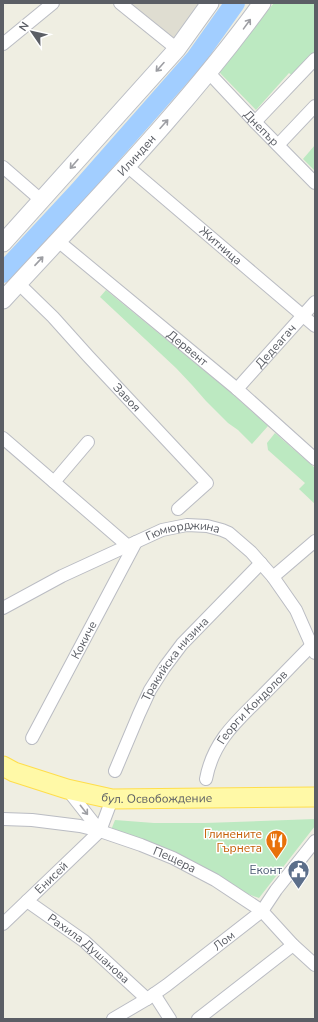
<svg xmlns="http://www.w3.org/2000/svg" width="318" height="1022" viewBox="0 0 318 1022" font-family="'Nunito Sans',sans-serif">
	<rect width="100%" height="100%" fill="#efeee2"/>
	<!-- education -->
	<path fill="#dfddd1" d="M 125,3 L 204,3 L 176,43 Z"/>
	<!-- green -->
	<g fill="#bce9c1">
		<path d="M 274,3 L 315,3 L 315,55 L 294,77 L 289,73 L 256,110 L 221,74 L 218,70 Z"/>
		<path d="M 315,145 L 315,171 L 303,159 Z"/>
		<path d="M 106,290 L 229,391 L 268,426 L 252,444 L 238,430 L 228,423 L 206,401 L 192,385 L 176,368 L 100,297 Z"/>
		<path d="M 275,433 L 315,468 L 315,504 L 299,489 L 305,483 L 268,450 L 267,443 Z"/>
		<path d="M 315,819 L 315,826 L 259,898 L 248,894 L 213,874 L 111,830 L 115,820 L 154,823 L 205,823 Z"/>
	</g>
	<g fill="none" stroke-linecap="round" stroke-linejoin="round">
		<!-- river -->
		<path stroke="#a2ceff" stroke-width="20" d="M 3,273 L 79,191 L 196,58 L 235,3"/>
		<defs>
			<g id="minor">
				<path d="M 120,3 L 177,49"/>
				<path d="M 3,44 L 53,3"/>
				<path id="s1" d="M 209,73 L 255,122 L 315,183"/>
				<path d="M 255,122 L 315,59"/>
				<path d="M 278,145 L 315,106"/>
				<path id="s2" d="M 127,166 L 315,326"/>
				<path d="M 3,167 L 41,200"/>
				<path id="s3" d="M 58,241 L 237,389 L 315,459"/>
				<path id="s4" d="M 18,283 L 53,317 L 88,356 L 207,483 L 178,509"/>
				<path id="s5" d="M 237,389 L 315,302"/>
				<path d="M 3,438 L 128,546"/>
				<path d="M 54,482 L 88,442"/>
				<path d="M 273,577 L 315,541"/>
				<path id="s6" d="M 3,608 L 62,576 L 162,530 L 187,525 L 207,526 L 222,530 L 229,533 L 251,552 L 273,577 L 296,610 L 315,653"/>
				<path id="s7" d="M 32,738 L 136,542"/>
				<path id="s8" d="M 115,771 L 139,714 L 150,690 L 164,668 L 182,644 L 261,563"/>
				<path id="s9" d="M 206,779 C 213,741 237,721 262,696 C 279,679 295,662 312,645"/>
				<path d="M 67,789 L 100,831"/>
				<path id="s10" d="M 3,819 L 32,820 L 80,826 L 100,831 L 141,845 L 173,858 L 215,880 L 262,911 L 293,945 L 315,965"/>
				<path id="s11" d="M 27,901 L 84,941 L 147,999"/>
				<path id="s12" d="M 3,924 L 100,831 L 112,799"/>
				<path d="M 154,994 L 170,1019"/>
				<path id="s13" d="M 113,1019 L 147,999 L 167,985 L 262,911 L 276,890 L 315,841"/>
				<path d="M 198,1019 L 293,945"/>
			</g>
			<g id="secondary">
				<path d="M 3,243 L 177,49 L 210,3"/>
				<path id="s14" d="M 3,300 C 92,203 185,109 262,3"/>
			</g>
			<g id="primary">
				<path id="s15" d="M 3,766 L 14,772 L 67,789 L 112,799 L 315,797"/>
			</g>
		</defs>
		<!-- minor casing -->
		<use href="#minor" stroke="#babcc3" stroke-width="14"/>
		<!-- secondary casing -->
		<use href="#secondary" stroke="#bbbec5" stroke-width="19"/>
		<!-- primary casing -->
		<use href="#primary" stroke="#ffde4b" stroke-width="21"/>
		<!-- minor -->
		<use href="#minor" stroke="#fff" stroke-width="12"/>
		<!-- secondary -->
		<use href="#secondary" stroke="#fff" stroke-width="17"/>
		<!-- primary -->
		<use href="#primary" stroke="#fff9a7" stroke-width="19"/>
	</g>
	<!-- one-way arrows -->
	<defs><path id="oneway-shaft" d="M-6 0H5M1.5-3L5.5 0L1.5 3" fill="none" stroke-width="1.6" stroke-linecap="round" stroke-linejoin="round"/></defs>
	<g stroke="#9d9ea3">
		<use href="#oneway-shaft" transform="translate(247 24) rotate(-54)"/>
		<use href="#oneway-shaft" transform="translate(160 67) rotate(132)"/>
		<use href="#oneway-shaft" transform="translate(164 124) rotate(-48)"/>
		<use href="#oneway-shaft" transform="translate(74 164) rotate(131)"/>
		<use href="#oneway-shaft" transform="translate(39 261) rotate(-47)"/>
		<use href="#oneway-shaft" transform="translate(84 810) rotate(52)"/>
	</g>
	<!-- icons -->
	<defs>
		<symbol id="restaurant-pin" viewBox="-11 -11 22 30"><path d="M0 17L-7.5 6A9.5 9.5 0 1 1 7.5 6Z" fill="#e8710a" stroke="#fff"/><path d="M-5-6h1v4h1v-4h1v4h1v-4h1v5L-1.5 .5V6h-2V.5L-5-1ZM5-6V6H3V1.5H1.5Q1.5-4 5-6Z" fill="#fff"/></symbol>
		<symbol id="civic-pin" viewBox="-11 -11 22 30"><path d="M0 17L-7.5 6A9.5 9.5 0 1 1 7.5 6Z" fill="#5c6f8a" stroke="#fff"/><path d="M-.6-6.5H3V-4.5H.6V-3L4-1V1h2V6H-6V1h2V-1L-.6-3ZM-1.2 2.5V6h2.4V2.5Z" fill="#fff"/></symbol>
	</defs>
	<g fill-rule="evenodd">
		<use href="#restaurant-pin" x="264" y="828" width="25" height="34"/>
		<use href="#civic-pin" x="286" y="858" width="25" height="34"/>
	</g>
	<g text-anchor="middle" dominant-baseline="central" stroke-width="3" stroke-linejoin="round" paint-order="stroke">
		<!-- street labels -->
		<g font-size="12" fill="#5b5e65" stroke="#fff">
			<text stroke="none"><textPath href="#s1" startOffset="76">Днепър</textPath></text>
			<text stroke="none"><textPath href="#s14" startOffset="197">Илинден</textPath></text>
			<text stroke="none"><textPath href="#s2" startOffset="123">Житница</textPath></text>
			<text stroke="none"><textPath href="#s5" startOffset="58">Дедеагач</textPath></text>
			<text stroke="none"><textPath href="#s3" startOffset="168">Дервент</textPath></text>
			<text stroke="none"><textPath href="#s4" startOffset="158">Завоя</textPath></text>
			<text stroke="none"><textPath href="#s6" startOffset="198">Гюмюрджина</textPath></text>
			<text stroke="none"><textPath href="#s7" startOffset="111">Кокиче</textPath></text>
			<text stroke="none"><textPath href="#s8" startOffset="128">Тракийска низина</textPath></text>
			<text stroke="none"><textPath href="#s9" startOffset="87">Георги Кондолов</textPath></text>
			<text stroke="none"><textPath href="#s15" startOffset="159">бул. Освобождение</textPath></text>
			<text stroke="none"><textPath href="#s10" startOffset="178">Пещера</textPath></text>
			<text stroke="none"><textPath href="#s12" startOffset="67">Енисей</textPath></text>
			<text stroke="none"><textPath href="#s13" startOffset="136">Лом</textPath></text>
			<text stroke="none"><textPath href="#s11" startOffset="78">Рахила Душанова</textPath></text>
		</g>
		<!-- food labels -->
		<g font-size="12" fill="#c56008" stroke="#fff" text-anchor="end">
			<text x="262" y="834">Глинените<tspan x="262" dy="14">Гърнета</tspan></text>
		</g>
		<!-- service labels -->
		<g font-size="12" fill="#4e5e75" stroke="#fff" text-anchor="end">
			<text x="282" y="870">Еконт</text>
		</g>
	</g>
	<!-- border -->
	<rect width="318" height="1022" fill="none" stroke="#5b5e65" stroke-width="8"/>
	<!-- north arrow -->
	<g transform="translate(32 32) rotate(304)" stroke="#ffffff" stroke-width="3" paint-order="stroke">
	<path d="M0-3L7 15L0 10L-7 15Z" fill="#5b5e65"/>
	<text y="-6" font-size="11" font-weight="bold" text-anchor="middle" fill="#5b5e65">N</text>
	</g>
</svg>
